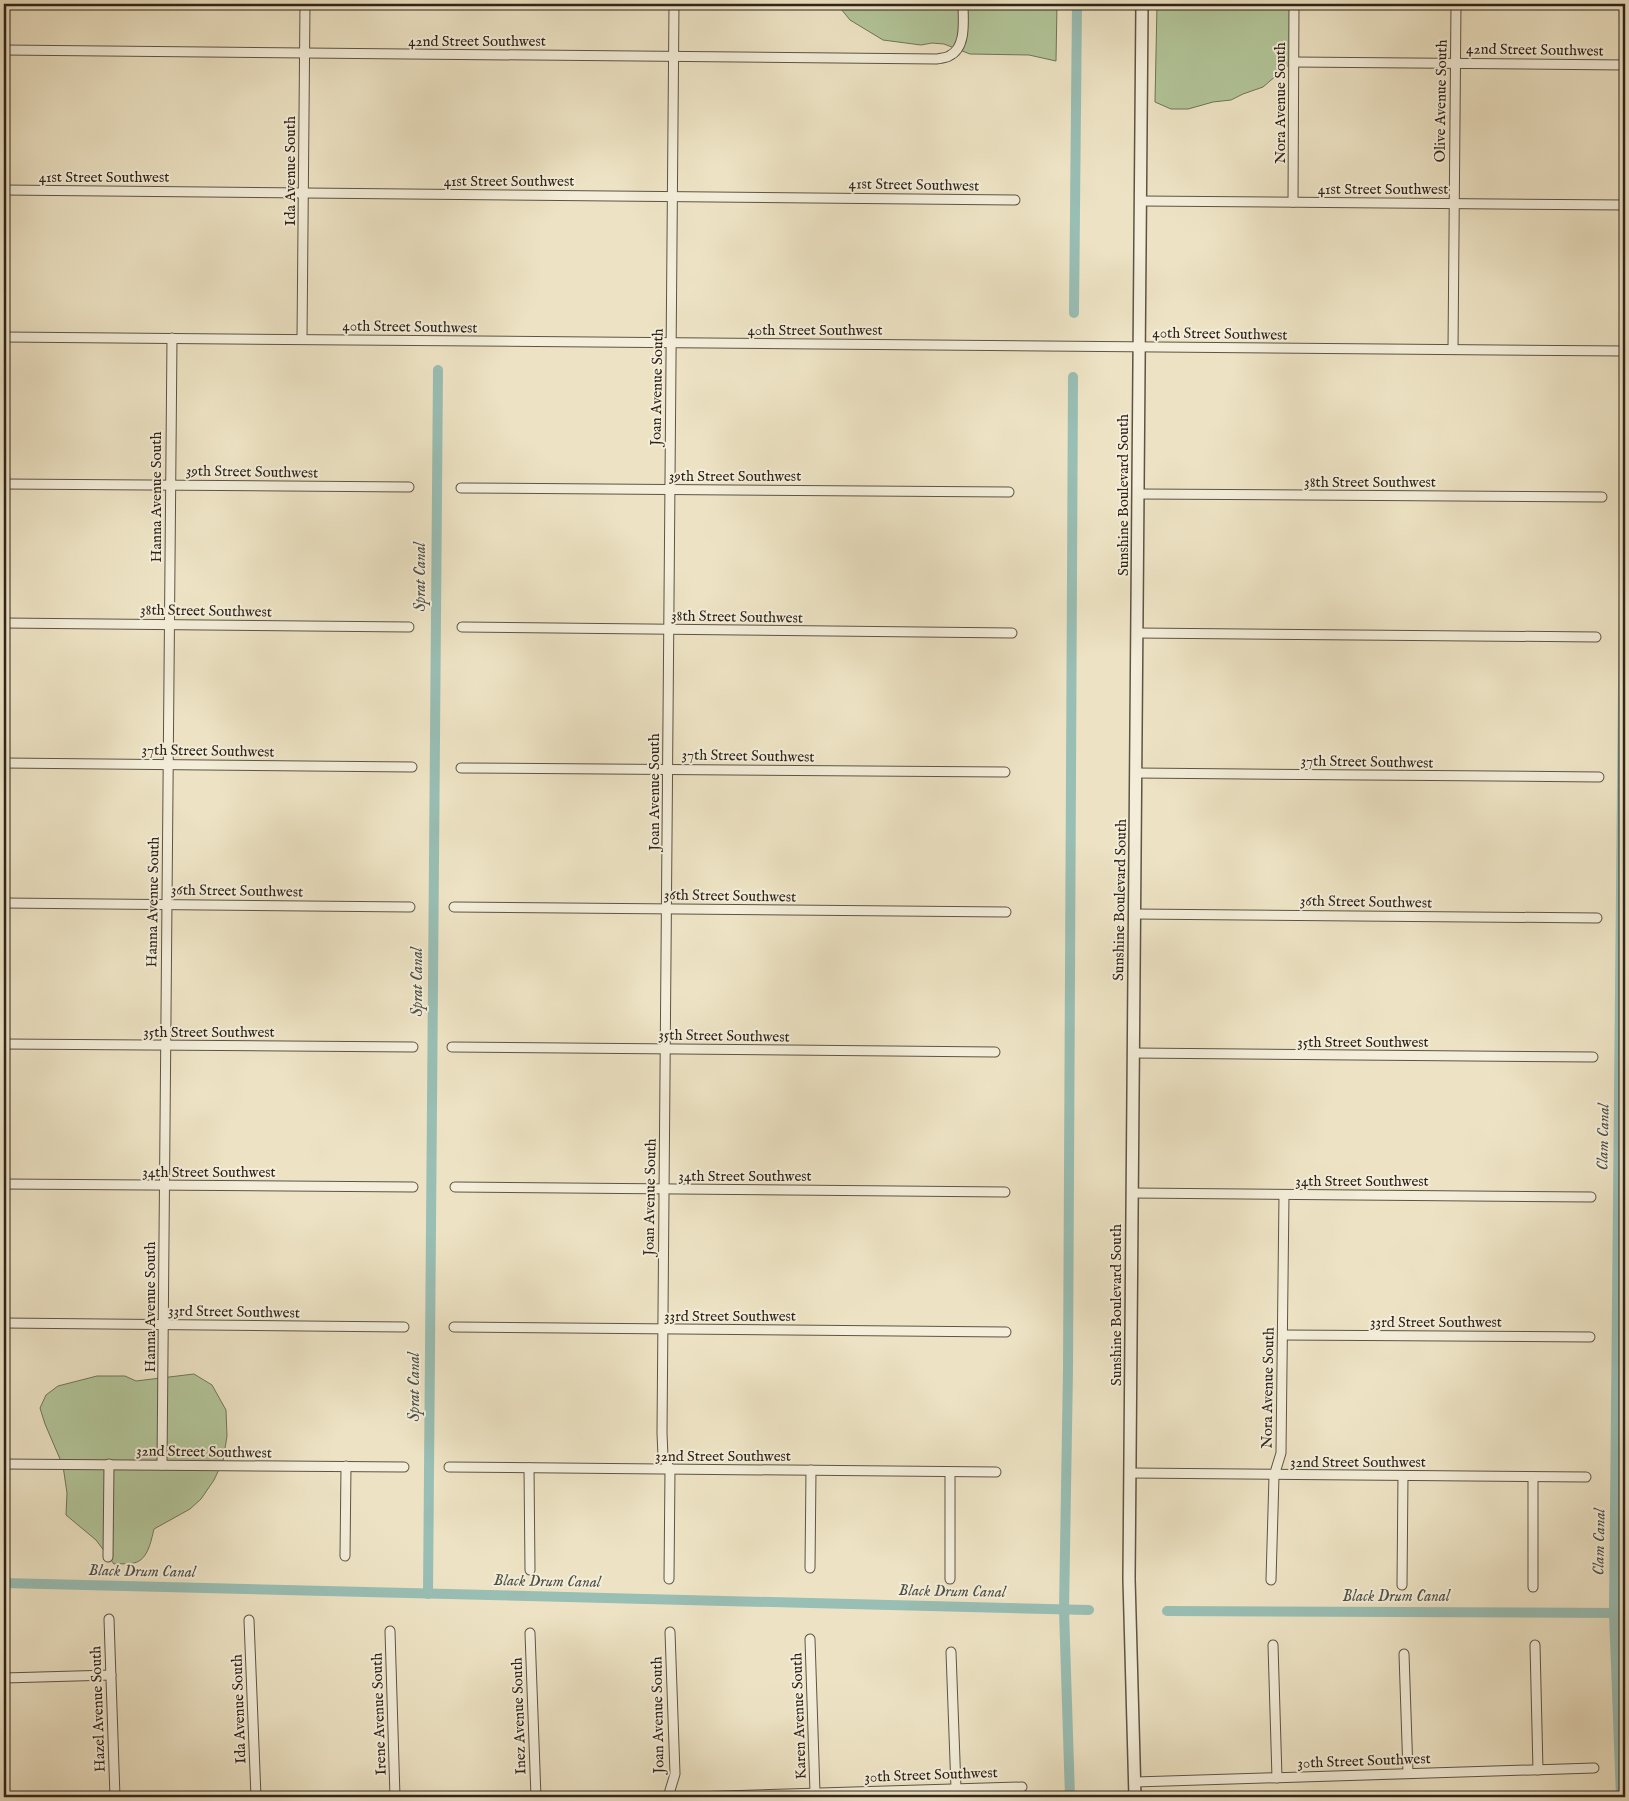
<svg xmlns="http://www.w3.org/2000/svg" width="1629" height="1801" viewBox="0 0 1629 1801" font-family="'IM FELL English',serif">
	<rect width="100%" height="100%" fill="#ede3c4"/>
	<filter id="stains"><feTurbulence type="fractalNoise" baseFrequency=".004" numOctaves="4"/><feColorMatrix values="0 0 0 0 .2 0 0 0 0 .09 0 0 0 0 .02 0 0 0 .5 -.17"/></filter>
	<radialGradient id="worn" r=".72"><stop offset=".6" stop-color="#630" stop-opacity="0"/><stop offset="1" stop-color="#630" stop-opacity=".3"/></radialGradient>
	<!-- green -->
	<g fill="#b2c599" stroke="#70745a">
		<path d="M 837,4 L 1057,4 L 1056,61 L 1029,55 L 970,54 L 944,44 L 932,43 L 921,45 L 883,40 L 850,20 Z"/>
		<path d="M 1157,4 L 1291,4 L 1291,63 L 1263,87 L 1243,94 L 1231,100 L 1213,102 L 1188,109 L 1171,109 L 1155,102 Z"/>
		<path d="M 194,1374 L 212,1385 L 226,1410 L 227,1436 L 223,1461 L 214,1480 L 201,1499 L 190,1509 L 154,1529 C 151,1541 148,1560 134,1563 C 128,1565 120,1563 114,1564 L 96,1540 L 66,1515 L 67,1493 L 63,1466 L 45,1424 L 40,1408 L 46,1395 L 58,1386 L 97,1376 L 125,1376 L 136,1381 Z"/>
	</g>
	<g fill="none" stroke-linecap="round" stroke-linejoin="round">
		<!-- canal -->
		<g stroke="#99beb4" stroke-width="10">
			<path d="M 1074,313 L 1077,4"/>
			<path d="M 4,1583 L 1089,1610"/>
			<path d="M 428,1594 L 438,370"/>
			<path d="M 1167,1611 L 1625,1613"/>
			<path d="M 1070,1797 L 1064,1610 L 1068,1370 L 1073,377"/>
			<path d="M 1621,1797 L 1614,1613 L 1625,477"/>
		</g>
		<defs>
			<g id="minor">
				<path d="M 4,50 L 937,59 C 941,58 946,58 949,56 C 967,48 963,20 963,4"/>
				<path d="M 1294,62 L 1625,65"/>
				<path d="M 4,190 L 1015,200"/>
				<path d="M 1141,201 L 1625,205"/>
				<path d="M 1293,202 L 1294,4"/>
				<path d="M 4,337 L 1625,351"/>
				<path d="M 302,339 L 305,4"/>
				<path d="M 1453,349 L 1456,4"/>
				<path d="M 4,484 L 409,487"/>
				<path d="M 461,488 L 1009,492"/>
				<path d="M 1138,494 L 1602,497"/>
				<path d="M 4,623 L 409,627"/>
				<path d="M 462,627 L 1012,633"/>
				<path d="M 1137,633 L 1596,637"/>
				<path d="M 4,763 L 412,767"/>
				<path d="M 461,768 L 1005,772"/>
				<path d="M 1136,773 L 1599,777"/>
				<path d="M 4,903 L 410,907"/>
				<path d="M 454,907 L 1006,912"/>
				<path d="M 1134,914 L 1597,918"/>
				<path d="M 4,1044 L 413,1047"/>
				<path d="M 452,1047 L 995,1052"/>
				<path d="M 1133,1053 L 1593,1057"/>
				<path d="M 4,1184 L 413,1187"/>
				<path d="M 455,1187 L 1005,1192"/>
				<path d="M 1132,1193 L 1591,1197"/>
				<path d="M 4,1323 L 404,1327"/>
				<path d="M 454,1327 L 1006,1332"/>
				<path d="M 1283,1335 L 1590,1337"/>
				<path d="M 4,1464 L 404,1467"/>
				<path d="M 162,1465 L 172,338"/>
				<path d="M 449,1467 L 996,1472"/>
				<path d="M 529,1468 L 530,1570"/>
				<path d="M 1130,1473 L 1586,1477"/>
				<path d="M 345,1556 L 346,1466"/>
				<path d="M 108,1557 L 109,1464"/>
				<path d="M 810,1568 L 811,1470"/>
				<path d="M 669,1579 L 670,1469 L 663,1457 L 662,1433 L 674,4"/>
				<path d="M 950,1579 L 950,1472"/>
				<path d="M 1271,1580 L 1274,1476 L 1281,1453 L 1284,1195"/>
				<path d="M 1402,1585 L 1403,1476"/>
				<path d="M 1533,1587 L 1533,1477"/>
				<path d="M 109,1619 L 115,1797"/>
				<path d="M 249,1620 L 256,1797"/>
				<path d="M 390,1631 L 395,1797"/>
				<path d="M 530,1633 L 536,1797"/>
				<path d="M 810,1639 L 815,1793"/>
				<path d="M 1273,1645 L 1277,1778"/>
				<path d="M 1535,1645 L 1538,1770"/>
				<path d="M 951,1652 L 956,1788"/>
				<path d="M 1404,1654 L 1408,1773"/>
				<path d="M 4,1678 L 111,1675"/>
				<path d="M 1135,1782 L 1594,1768"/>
				<path d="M 668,1797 L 675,1774 L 670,1632"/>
				<path d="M 691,1797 L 1022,1787"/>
			</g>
			<path id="tertiary" d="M 1135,1797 L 1129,1579 L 1142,4"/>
		</defs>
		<!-- minor casing -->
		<use href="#minor" stroke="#5e5444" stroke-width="11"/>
		<!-- tertiary casing -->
		<use href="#tertiary" stroke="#5e5444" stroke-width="14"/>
		<!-- minor -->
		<use href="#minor" stroke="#f3edd9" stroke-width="9"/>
		<!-- tertiary -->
		<use href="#tertiary" stroke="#f3edd9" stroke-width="11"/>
	</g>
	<g text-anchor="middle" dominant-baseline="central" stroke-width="4" stroke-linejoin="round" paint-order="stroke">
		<!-- street labels -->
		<g font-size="15" fill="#2f241a" stroke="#f3edd9">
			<text x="477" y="41">42nd Street Southwest</text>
			<text transform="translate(1535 50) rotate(1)">42nd Street Southwest</text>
			<text transform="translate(1441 101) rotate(-89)">Olive Avenue South</text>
			<text transform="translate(1280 103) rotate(-90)">Nora Avenue South</text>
			<text transform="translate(290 171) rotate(-90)">Ida Avenue South</text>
			<text x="104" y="177">41st Street Southwest</text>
			<text x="509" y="181">41st Street Southwest</text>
			<text transform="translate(914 185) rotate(1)">41st Street Southwest</text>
			<text x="1383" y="189">41st Street Southwest</text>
			<text transform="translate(410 327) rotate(1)">40th Street Southwest</text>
			<text x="815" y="330">40th Street Southwest</text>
			<text transform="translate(1220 334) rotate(1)">40th Street Southwest</text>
			<text transform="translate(657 387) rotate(-89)">Joan Avenue South</text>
			<text transform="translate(252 472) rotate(1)">39th Street Southwest</text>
			<text x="735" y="476">39th Street Southwest</text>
			<text x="1370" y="482">38th Street Southwest</text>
			<text transform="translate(1123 495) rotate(-90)">Sunshine Boulevard South</text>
			<text transform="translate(156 497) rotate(-90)">Hanna Avenue South</text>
			<text transform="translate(206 611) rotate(1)">38th Street Southwest</text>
			<text transform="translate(737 617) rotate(1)">38th Street Southwest</text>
			<text transform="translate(208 751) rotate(1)">37th Street Southwest</text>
			<text transform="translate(748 756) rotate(1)">37th Street Southwest</text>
			<text transform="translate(1367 762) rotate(1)">37th Street Southwest</text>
			<text transform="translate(654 792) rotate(-90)">Joan Avenue South</text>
			<text transform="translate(237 891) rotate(1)">36th Street Southwest</text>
			<text transform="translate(730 896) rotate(1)">36th Street Southwest</text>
			<text transform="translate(1120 900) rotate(-89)">Sunshine Boulevard South</text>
			<text transform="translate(153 902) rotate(-89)">Hanna Avenue South</text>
			<text transform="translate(1366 902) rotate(1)">36th Street Southwest</text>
			<text x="209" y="1032">35th Street Southwest</text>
			<text transform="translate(724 1036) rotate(1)">35th Street Southwest</text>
			<text x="1363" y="1042">35th Street Southwest</text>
			<text x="209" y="1172">34th Street Southwest</text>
			<text x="745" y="1176">34th Street Southwest</text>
			<text x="1362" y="1181">34th Street Southwest</text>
			<text transform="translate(650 1197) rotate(-89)">Joan Avenue South</text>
			<text transform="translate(1116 1305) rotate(-90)">Sunshine Boulevard South</text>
			<text transform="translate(150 1307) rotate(-90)">Hanna Avenue South</text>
			<text transform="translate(234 1312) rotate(1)">33rd Street Southwest</text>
			<text x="730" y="1316">33rd Street Southwest</text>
			<text x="1436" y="1322">33rd Street Southwest</text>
			<text transform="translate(1268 1388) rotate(-89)">Nora Avenue South</text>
			<text transform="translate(204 1452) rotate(1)">32nd Street Southwest</text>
			<text x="723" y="1456">32nd Street Southwest</text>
			<text x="1358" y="1462">32nd Street Southwest</text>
			<text transform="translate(98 1709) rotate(-92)">Hazel Avenue South</text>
			<text transform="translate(239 1709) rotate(-92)">Ida Avenue South</text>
			<text transform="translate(379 1714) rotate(-92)">Irene Avenue South</text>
			<text transform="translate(658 1715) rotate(-91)">Joan Avenue South</text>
			<text transform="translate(519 1716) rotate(-92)">Inez Avenue South</text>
			<text transform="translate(799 1716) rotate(-92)">Karen Avenue South</text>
			<text transform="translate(1364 1761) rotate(-2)">30th Street Southwest</text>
			<text transform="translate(931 1775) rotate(-2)">30th Street Southwest</text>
		</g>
		<!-- water labels -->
		<g font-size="16" font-style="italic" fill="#4f5248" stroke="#f3edd9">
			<text transform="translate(421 577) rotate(-90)">Sprat Canal</text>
			<text transform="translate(418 982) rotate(-90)">Sprat Canal</text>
			<text transform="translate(1604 1137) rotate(-89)">Clam Canal</text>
			<text transform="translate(415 1387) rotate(-90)">Sprat Canal</text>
			<text transform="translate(1600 1542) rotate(-89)">Clam Canal</text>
			<text transform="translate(142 1572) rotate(1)">Black Drum Canal</text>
			<text transform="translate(547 1582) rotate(1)">Black Drum Canal</text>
			<text transform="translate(952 1592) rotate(1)">Black Drum Canal</text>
			<text x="1396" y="1597">Black Drum Canal</text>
		</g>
	</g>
	<!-- margin -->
	<rect width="1629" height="1801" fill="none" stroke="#ede3c4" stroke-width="20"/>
	<rect x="5" y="5" width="1619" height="1791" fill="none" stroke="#2f241a" stroke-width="2.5"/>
	<rect x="10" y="10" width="1609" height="1781" fill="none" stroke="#2f241a"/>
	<rect width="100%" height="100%" filter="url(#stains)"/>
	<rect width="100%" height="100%" fill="url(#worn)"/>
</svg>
